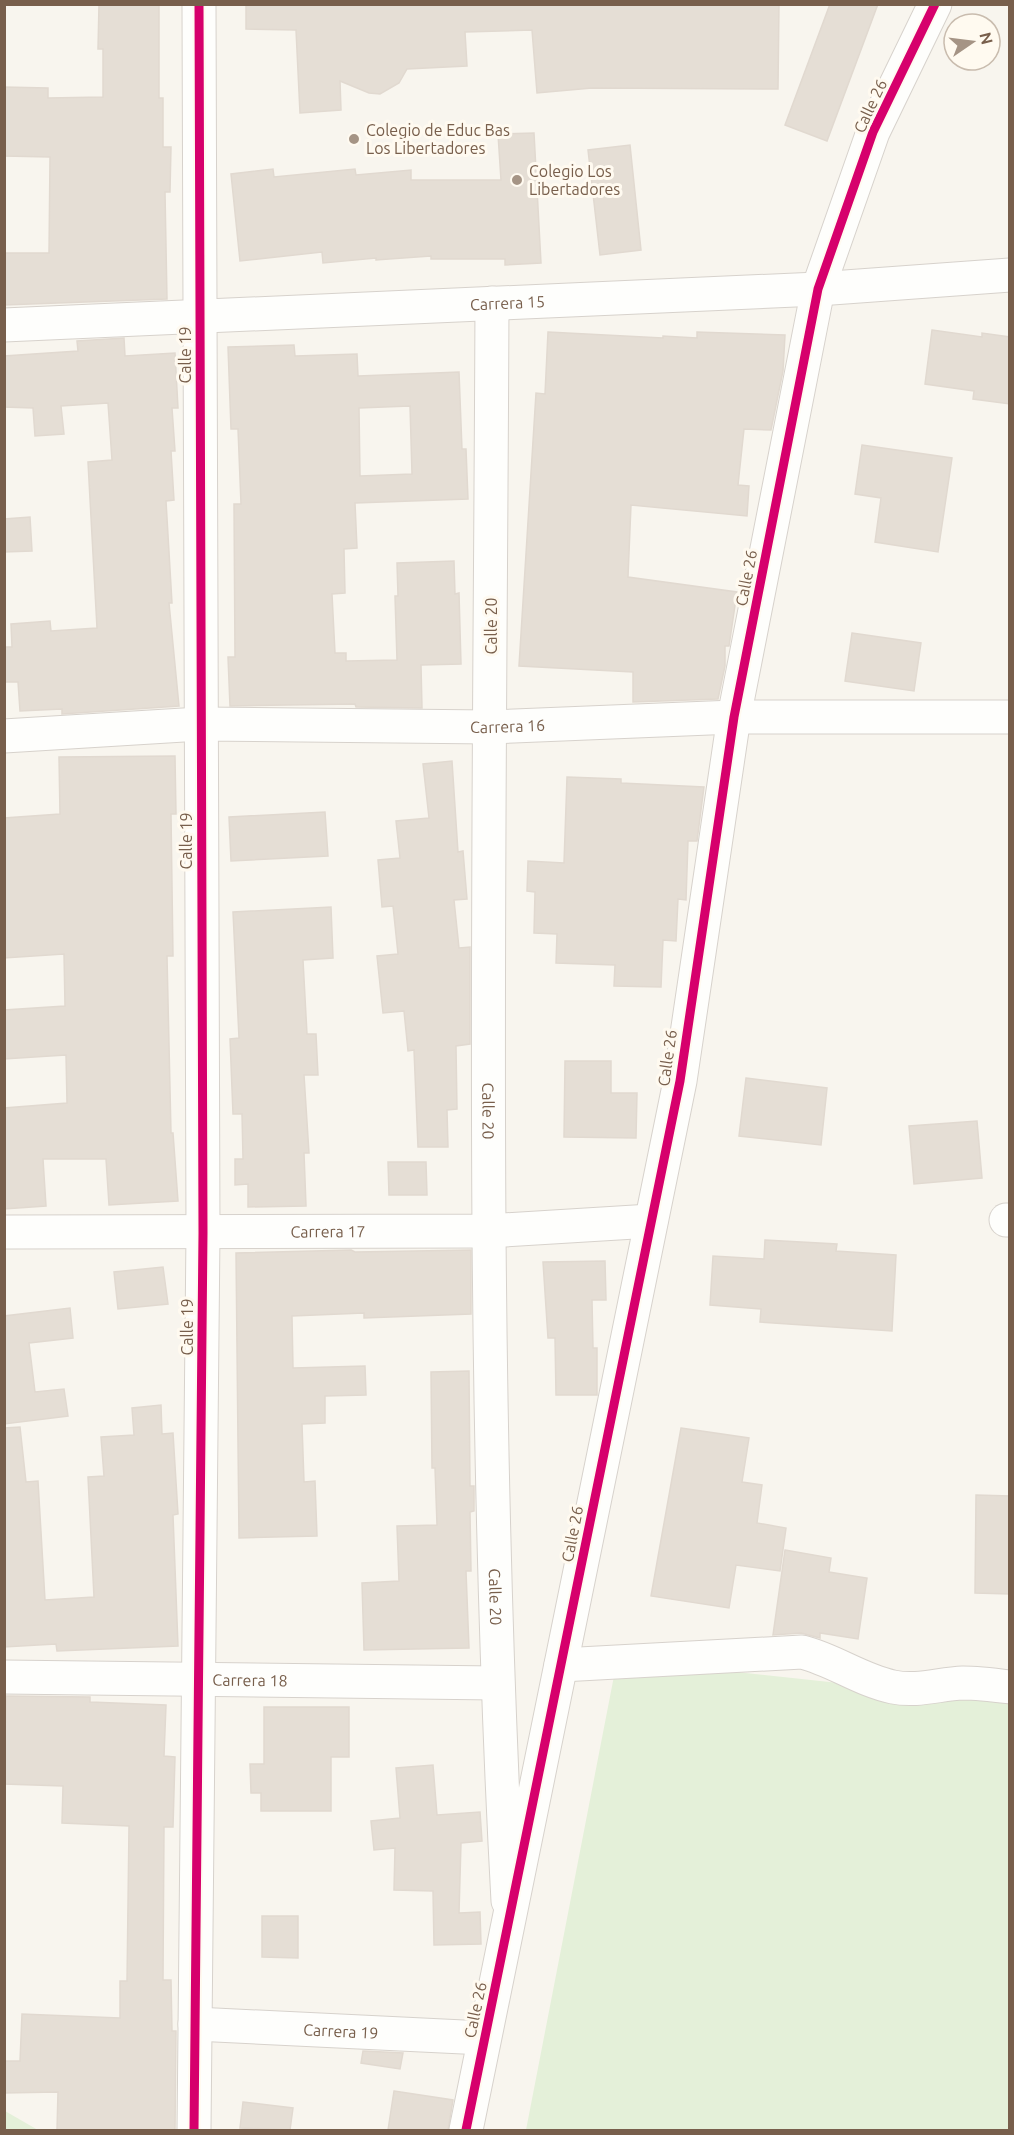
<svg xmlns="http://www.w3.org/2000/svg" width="1014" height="2135" viewBox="0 0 1014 2135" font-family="Ubuntu,sans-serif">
	<rect width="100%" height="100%" fill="#f8f5ee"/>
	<!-- green -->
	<g fill="#e4f0d9">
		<path d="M 620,1645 L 718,1670 L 848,1684 L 1009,1689 L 1009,2130 L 526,2130 Z"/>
		<path d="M 4,2111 L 5,2111 L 38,2130 L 5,2130 Z"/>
	</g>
	<!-- building -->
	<g fill="#e5ded5" stroke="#e1d9d0" stroke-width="1.5" fill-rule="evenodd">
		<path d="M 99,4 L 159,4 L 159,98 L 163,98 L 163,147 L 171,147 L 170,192 L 165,192 L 167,299 L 4,305 L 4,253 L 49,253 L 50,157 L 4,156 L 4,87 L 48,88 L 48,98 L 103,97 L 103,49 L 98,49 Z"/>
		<path d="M 246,4 L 779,4 L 778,89 L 592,88 L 537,93 L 532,30 L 465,32 L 467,66 L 407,69 L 399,83 L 380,94 L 369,93 L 340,81 L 341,110 L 300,113 L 296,30 L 246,29 Z"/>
		<path d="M 830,4 L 878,4 L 827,141 L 785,125 Z"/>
		<path d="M 534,133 L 541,263 L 505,265 L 505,259 L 431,259 L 431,256 L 376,260 L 376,258 L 323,263 L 322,252 L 240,261 L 231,174 L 273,169 L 274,177 L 355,169 L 356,175 L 411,170 L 411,180 L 501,180 L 498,134 Z"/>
		<path d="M 630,145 L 641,250 L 600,255 L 588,150 Z"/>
		<path d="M 932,330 L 982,337 L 982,333 L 1010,337 L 1010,404 L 973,399 L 974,391 L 925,384 Z"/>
		<path d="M 548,332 L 663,338 L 663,336 L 697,338 L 697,332 L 785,335 L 783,371 L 771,430 L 744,429 L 738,485 L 749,486 L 747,516 L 631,505 L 628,577 L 737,592 L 729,646 L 725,646 L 725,666 L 718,699 L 633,702 L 633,672 L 519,666 L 536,393 L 545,394 Z"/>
		<path d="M 124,338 L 125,356 L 175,353 L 178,408 L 172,408 L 175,451 L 171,451 L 174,500 L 166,501 L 172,603 L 169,603 L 179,706 L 62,714 L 62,709 L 20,711 L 18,682 L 4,682 L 4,647 L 12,647 L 11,624 L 50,621 L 51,631 L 97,628 L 88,462 L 112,460 L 108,403 L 61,406 L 64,434 L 35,436 L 33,408 L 4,407 L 4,356 L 78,351 L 77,341 Z"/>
		<path d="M 294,345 L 295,356 L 357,354 L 358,376 L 459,372 L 462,449 L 466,449 L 468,499 L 355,503 L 357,548 L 344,549 L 345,593 L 332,594 L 335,653 L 346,653 L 346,661 L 397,660 L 395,596 L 398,596 L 397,563 L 454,561 L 455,594 L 459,593 L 461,664 L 421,665 L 422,708 L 356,707 L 355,704 L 230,706 L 228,657 L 235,657 L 234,504 L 241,504 L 238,429 L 231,429 L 228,347 ZM 410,406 L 412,474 L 360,476 L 359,408 Z"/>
		<path d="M 862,445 L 952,458 L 938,552 L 875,542 L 881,498 L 855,494 Z"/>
		<path d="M 30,517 L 32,551 L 4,552 L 4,519 Z"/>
		<path d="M 852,633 L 921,643 L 914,691 L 845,681 Z"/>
		<path d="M 175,756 L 176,814 L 171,814 L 173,956 L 167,956 L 171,1133 L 173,1133 L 178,1201 L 109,1205 L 106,1159 L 43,1159 L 46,1206 L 4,1209 L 4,1108 L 67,1103 L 66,1055 L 4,1059 L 4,1010 L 65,1006 L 64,954 L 4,958 L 4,818 L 60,814 L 59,757 Z"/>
		<path d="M 452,761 L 458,852 L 463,851 L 467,899 L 454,900 L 459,948 L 470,947 L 470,1044 L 456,1046 L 457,1109 L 447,1110 L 448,1147 L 418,1147 L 414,1050 L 408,1051 L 404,1011 L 383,1013 L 377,956 L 398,954 L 393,906 L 382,907 L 378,860 L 400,858 L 396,821 L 429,818 L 423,764 Z"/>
		<path d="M 567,777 L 621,779 L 621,783 L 704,787 L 697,841 L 688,841 L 686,900 L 678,899 L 676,941 L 663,940 L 661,987 L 614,986 L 615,965 L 556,963 L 557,934 L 534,933 L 535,892 L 527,891 L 528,861 L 564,863 Z"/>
		<path d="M 325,812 L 328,856 L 231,861 L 229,817 Z"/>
		<path d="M 331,907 L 333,958 L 303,960 L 307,1034 L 316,1034 L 318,1075 L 304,1075 L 309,1153 L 304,1153 L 306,1206 L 248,1207 L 248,1184 L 235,1185 L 235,1159 L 243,1159 L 242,1114 L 233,1114 L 230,1039 L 239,1038 L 233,912 Z"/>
		<path d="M 565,1061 L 611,1061 L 611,1093 L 637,1093 L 636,1138 L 564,1137 Z"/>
		<path d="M 746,1078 L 827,1088 L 821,1145 L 739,1136 Z"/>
		<path d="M 977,1121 L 982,1178 L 914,1184 L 909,1126 Z"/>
		<path d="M 388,1162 L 426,1162 L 427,1195 L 389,1195 Z"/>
		<path d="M 765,1240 L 837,1244 L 836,1251 L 896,1255 L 892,1331 L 760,1322 L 761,1309 L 710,1305 L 713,1256 L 764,1259 Z"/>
		<path d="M 351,1250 L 355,1252 L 471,1250 L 471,1314 L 364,1318 L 364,1313 L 292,1316 L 293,1368 L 365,1366 L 366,1395 L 325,1396 L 325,1423 L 302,1424 L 304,1482 L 315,1481 L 317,1536 L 239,1538 L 236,1253 Z"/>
		<path d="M 605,1261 L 606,1300 L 592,1300 L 593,1348 L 597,1348 L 597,1395 L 556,1395 L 555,1338 L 548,1338 L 543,1262 Z"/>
		<path d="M 163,1267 L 168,1304 L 118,1309 L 114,1272 Z"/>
		<path d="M 70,1308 L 73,1338 L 29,1343 L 35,1392 L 64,1389 L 68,1416 L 4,1424 L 4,1316 Z"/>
		<path d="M 469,1371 L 470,1486 L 474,1486 L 474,1511 L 470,1512 L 471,1571 L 466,1571 L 469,1648 L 364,1650 L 362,1583 L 399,1581 L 397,1526 L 437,1525 L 435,1468 L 432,1468 L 431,1372 Z"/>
		<path d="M 161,1405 L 162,1434 L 173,1433 L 178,1514 L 173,1515 L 178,1646 L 57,1651 L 56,1644 L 4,1647 L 4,1428 L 20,1427 L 26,1482 L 38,1481 L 45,1600 L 94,1597 L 88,1477 L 104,1476 L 101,1437 L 134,1435 L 132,1408 Z"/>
		<path d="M 681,1428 L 749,1438 L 742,1482 L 762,1485 L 757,1523 L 786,1528 L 780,1571 L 736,1565 L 729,1608 L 651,1596 Z"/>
		<path d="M 976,1495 L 1010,1496 L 1010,1594 L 975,1593 Z"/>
		<path d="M 785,1550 L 831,1558 L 829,1572 L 867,1578 L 858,1639 L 820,1633 L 820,1638 L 801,1633 L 773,1635 Z"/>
		<path d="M 6,1696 L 90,1697 L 90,1702 L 166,1705 L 164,1756 L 175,1757 L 173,1827 L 164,1827 L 163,1980 L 171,1980 L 172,2031 L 176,2031 L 175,2130 L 57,2130 L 58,2092 L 4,2093 L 4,2061 L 20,2061 L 22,2014 L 120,2018 L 120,1981 L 127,1981 L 129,1826 L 62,1823 L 63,1786 L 4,1784 Z"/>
		<path d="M 264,1707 L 349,1707 L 349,1757 L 331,1757 L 331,1811 L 261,1811 L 261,1793 L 251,1793 L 250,1764 L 264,1764 Z"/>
		<path d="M 433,1765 L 437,1815 L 480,1812 L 482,1841 L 461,1843 L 459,1913 L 480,1912 L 481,1944 L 434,1945 L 433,1891 L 394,1890 L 395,1848 L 374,1850 L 371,1821 L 400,1818 L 396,1768 Z"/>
		<path d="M 262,1916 L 298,1916 L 298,1958 L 262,1957 Z"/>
		<path d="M 363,2051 L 403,2053 L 400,2069 L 361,2063 Z"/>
		<path d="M 394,2091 L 453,2100 L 448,2130 L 388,2130 Z"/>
		<path d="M 243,2102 L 293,2108 L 290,2130 L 240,2128 Z"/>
	</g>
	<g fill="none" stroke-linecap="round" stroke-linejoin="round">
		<defs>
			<g id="minor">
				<path d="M 818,289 L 1010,275"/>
				<path id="s1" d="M 492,303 C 490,836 479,1369 508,1901"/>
				<path id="s2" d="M 4,736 L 200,724 L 490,727 L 734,717 L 1010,717"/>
				<path d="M 1006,1220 L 1010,1220"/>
				<path id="s3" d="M 4,1232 L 487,1231 L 651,1221"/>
				<path d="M 561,1665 L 802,1652 C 834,1660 860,1680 893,1687 C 917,1692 939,1684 963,1683 C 978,1683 994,1685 1010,1687"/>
				<path id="s4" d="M 4,1677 L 496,1683"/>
				<path id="s5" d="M 195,2024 L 484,2038"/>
				<path d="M 194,2130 L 203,1233 L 199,4"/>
			</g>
			<g id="tertiary">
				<path id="s6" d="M 4,325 L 818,289"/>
				<path d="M 466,2130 L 680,1081 L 734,717 L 818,289 L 873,132 L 935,4"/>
			</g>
		</defs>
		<!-- minor casing -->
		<use href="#minor" stroke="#d7d2cc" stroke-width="35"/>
		<!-- tertiary casing -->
		<use href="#tertiary" stroke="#d7d2cc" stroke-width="35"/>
		<!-- minor -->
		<use href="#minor" stroke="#fefefc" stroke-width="33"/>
		<!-- tertiary -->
		<use href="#tertiary" stroke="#fefefc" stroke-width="33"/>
		<defs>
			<g id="cycleway">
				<path d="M 194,2130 L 203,1233 L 199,4"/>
				<path d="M 466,2130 L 680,1081 L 734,717 L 818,289 L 873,132 L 935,4"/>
			</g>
		</defs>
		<!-- cycleway casing -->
		<use href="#cycleway" stroke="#fffaf0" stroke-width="13"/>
		<!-- cycleway -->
		<use href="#cycleway" stroke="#d6006c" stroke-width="9"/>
	</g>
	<!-- markers -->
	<g fill="#a59485" stroke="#fffaf0" stroke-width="2">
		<circle cx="354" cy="139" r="6"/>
		<circle cx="517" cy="180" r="6"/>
	</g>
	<g text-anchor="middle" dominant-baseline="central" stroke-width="6" stroke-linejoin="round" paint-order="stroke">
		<!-- street labels -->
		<g font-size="16" fill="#785f4c" stroke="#fffaf0">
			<text transform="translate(870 106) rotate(-65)">Calle 26</text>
			<text stroke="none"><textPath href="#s6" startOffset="504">Carrera 15</textPath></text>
			<text transform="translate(185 355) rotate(-90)">Calle 19</text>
			<text transform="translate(746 578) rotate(-79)">Calle 26</text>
			<text transform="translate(491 626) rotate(-90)">Calle 20</text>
			<text stroke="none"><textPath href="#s2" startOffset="504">Carrera 16</textPath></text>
			<text transform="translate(186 841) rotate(-90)">Calle 19</text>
			<text transform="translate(667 1058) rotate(-82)">Calle 26</text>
			<text stroke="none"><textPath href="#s1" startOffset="808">Calle 20</textPath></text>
			<text stroke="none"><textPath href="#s3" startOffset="324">Carrera 17</textPath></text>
			<text transform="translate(187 1327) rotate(-90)">Calle 19</text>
			<text transform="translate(572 1534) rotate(-79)">Calle 26</text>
			<text stroke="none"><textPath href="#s1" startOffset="1294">Calle 20</textPath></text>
			<text stroke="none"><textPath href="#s4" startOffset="246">Carrera 18</textPath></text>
			<text transform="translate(475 2010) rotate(-78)">Calle 26</text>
			<text stroke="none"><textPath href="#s5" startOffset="146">Carrera 19</textPath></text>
		</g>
		<!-- poi labels -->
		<g font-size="16" fill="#785f4c" stroke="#fffaf0" text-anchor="start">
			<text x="366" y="130">Colegio de Educ Bas<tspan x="366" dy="18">Los Libertadores</tspan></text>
			<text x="529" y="171">Colegio Los<tspan x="529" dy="18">Libertadores</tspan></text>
		</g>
	</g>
	<!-- border -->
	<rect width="1014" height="2135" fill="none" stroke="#785f4c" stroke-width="12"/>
	<!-- north arrow -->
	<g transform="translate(972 42) rotate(76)"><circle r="28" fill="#fffaf0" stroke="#c9bcae" stroke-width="1.5"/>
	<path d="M0-4.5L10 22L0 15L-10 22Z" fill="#a59485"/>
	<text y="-9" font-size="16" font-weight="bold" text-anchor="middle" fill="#785f4c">N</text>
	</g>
</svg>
